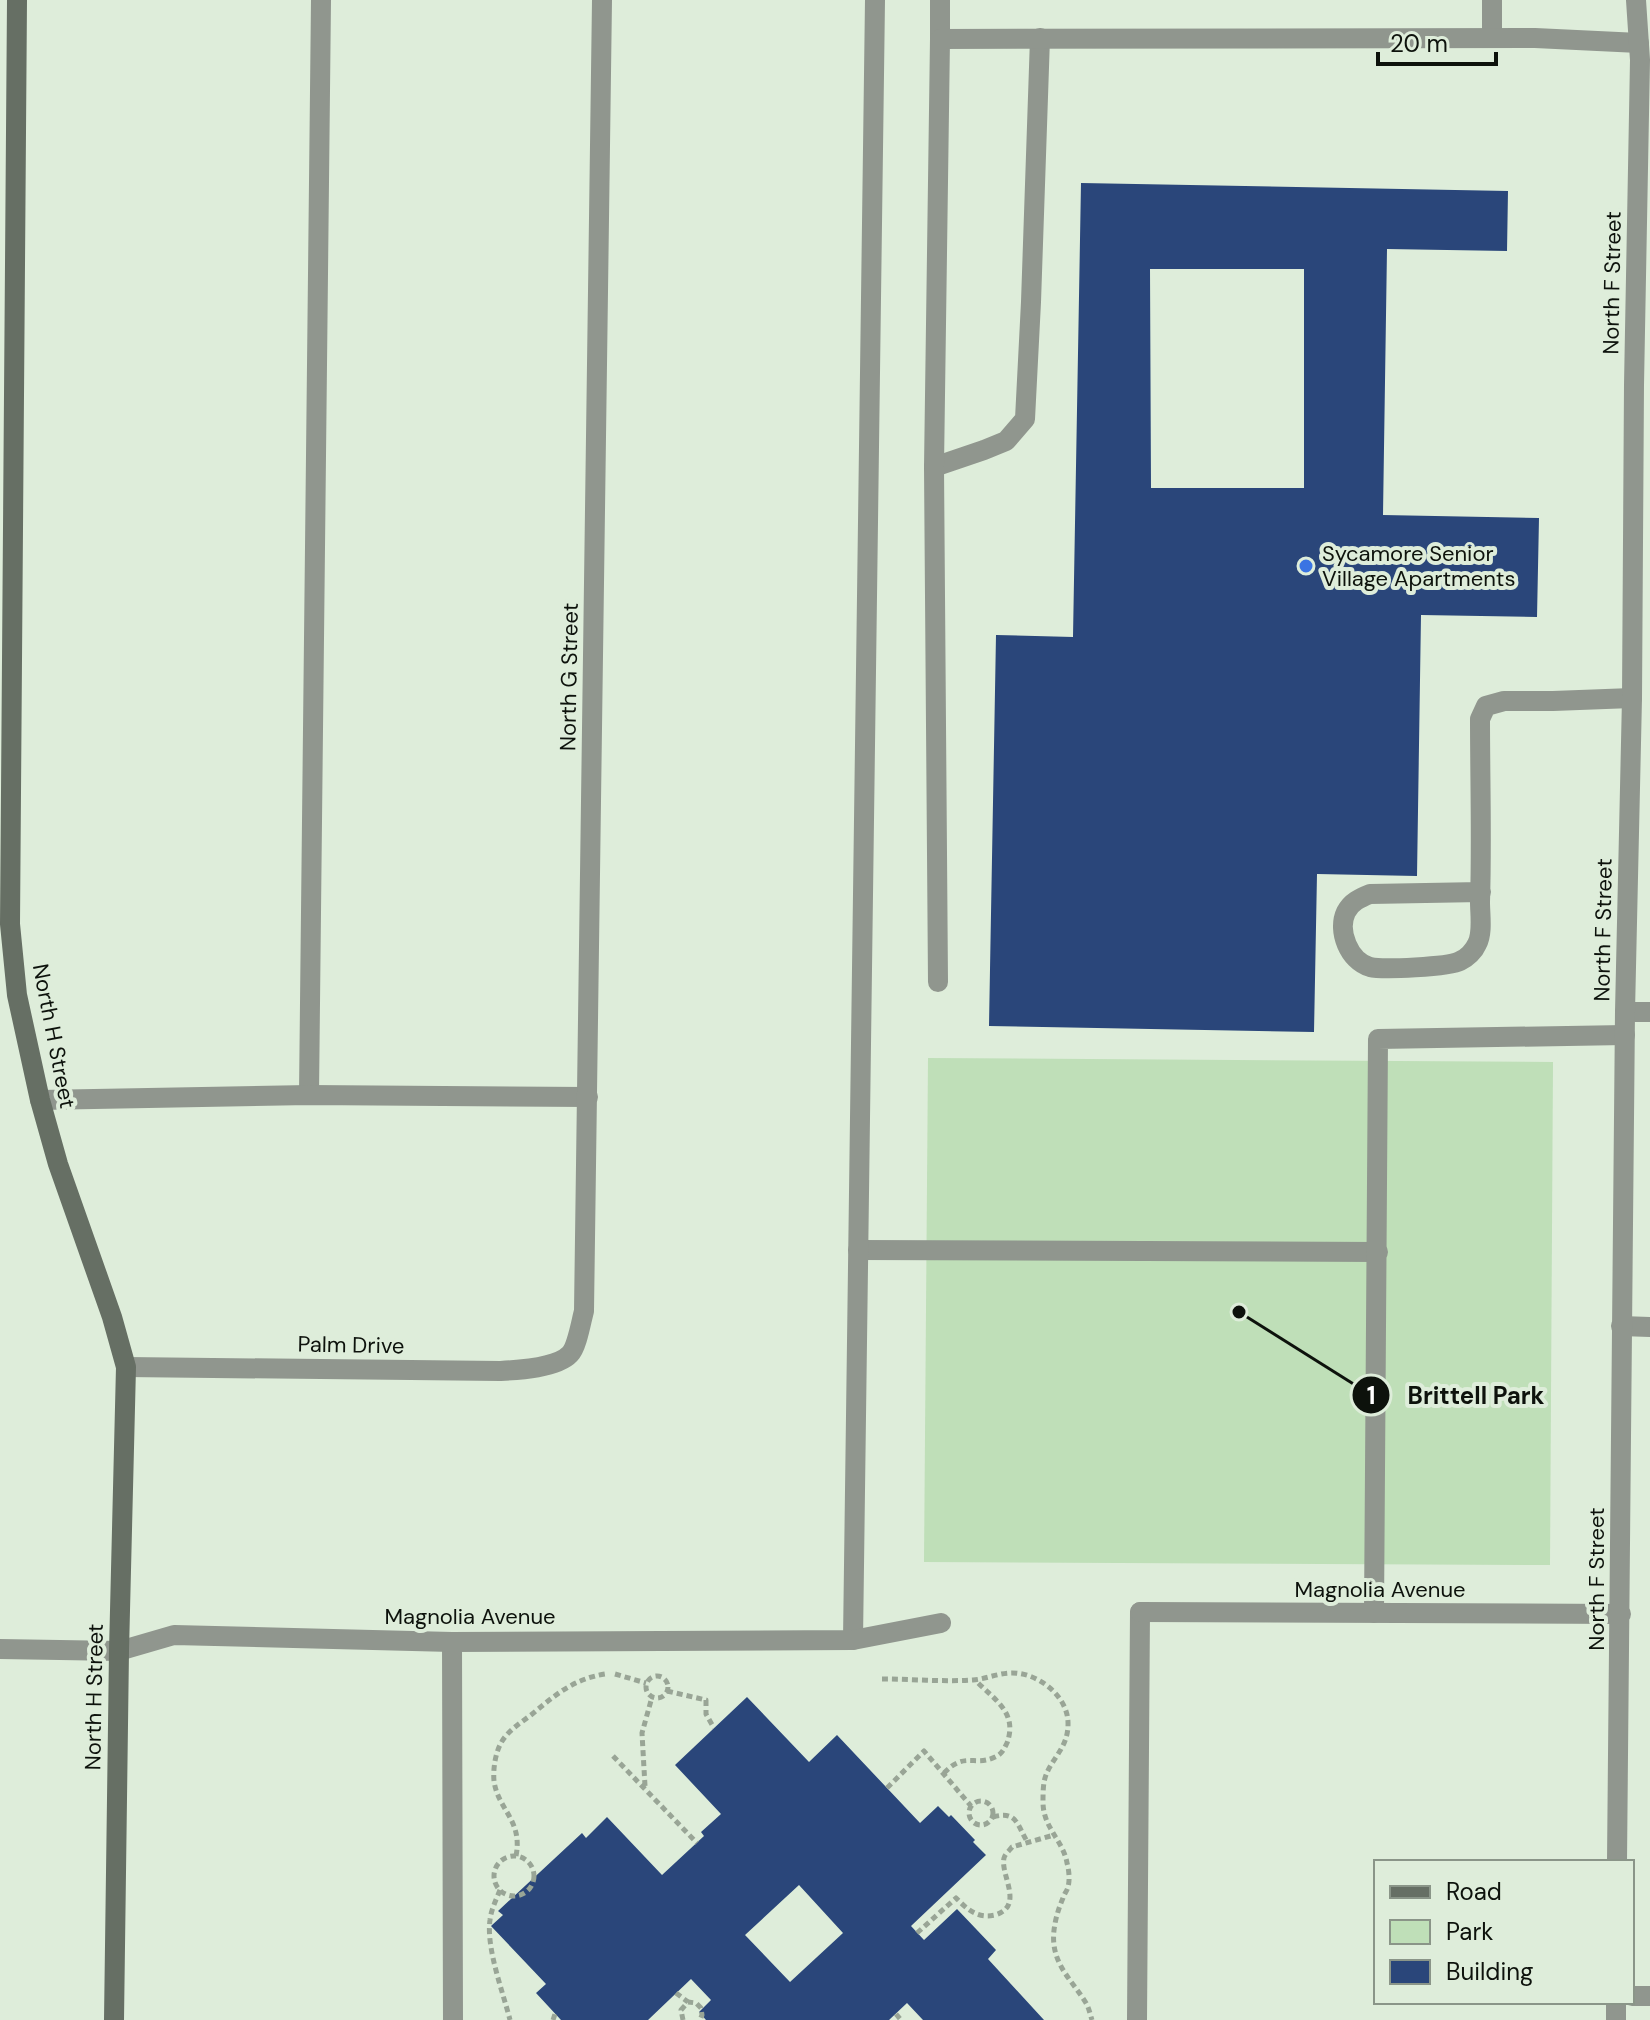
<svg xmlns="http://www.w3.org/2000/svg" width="1650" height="2020" viewBox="0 0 1650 2020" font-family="'DM Sans',sans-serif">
	<rect width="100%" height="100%" fill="#deedda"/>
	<!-- green -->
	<path fill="#bfdfb8" d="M 928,1058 L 1553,1062 L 1550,1565 L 924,1562 Z"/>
	<!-- building -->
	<g fill="#2a467a" fill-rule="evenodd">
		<path d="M 1081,183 L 1508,191 L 1507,251 L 1387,249 L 1383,515 L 1539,518 L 1537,617 L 1421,615 L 1417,876 L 1317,874 L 1314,1032 L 989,1026 L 996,635 L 1073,637 ZM 1150,269 L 1304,269 L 1304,488 L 1151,488 Z"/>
		<path d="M 747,1697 L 809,1762 L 837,1735 L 920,1823 L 938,1806 L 949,1817 L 951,1815 L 975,1840 L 973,1842 L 986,1855 L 911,1926 L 924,1940 L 957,1909 L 996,1950 L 988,1959 L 1044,2020 L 923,2020 L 907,2003 L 889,2020 L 706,2020 L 699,2012 L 711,2000 L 691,1979 L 648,2020 L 561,2020 L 536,1993 L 546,1984 L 491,1926 L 503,1915 L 498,1911 L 582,1833 L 586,1838 L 607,1817 L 662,1875 L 704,1836 L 701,1832 L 721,1814 L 675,1765 ZM 799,1885 L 843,1933 L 790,1982 L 745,1935 Z"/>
	</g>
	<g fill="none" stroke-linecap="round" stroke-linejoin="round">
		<!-- path -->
		<g stroke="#99a596" stroke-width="5" stroke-dasharray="6 4" stroke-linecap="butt">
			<path d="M 615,1674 L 646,1683"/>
			<circle cx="657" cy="1687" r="11"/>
			<path d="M 882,1679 C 912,1679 943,1682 973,1680 C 985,1679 996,1674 1009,1673 C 1035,1671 1067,1694 1068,1722 C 1069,1748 1051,1758 1045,1778 C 1043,1785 1043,1794 1043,1802 C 1043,1828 1063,1840 1067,1863 C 1069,1870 1070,1880 1068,1887 C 1067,1891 1064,1894 1063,1898 C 1057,1912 1052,1930 1054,1945 C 1057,1969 1074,1983 1086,2003 C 1089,2008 1090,2014 1092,2020"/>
			<path d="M 667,1691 L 706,1700 L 706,1714 L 714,1728"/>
			<path d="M 613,1756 L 697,1843"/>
			<path d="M 944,1773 C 965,1751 974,1767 995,1757 C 1002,1754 1004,1749 1007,1743 C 1018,1713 995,1700 976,1681"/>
			<path d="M 645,1786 L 642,1733 L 652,1697"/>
			<path d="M 887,1788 L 924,1751 L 971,1806"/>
			<circle cx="981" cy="1813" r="12"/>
			<path d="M 993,1817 C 1017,1810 1017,1825 1028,1843"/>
			<path d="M 516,1856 C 523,1820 498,1810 494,1781 C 493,1770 495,1755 500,1745 C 506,1732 519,1724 531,1715 C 554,1696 573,1679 605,1674"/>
			<circle cx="514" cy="1876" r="20"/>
			<path d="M 500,1890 C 496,1900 491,1910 490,1920 C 486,1948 503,1992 510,2020"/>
			<path d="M 917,1933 L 956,1898 C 967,1909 977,1919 995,1915 C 1025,1906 1000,1875 1004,1858 C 1005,1854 1010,1850 1012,1847 L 1054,1835"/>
			<path d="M 676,1993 L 688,2002"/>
			<path d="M 896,2014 L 901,2020"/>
			<path d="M 553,2020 L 555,2014"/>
			<path d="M 683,2020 L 681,2010 L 688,2002 L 696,2003 L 701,2008 L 702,2015 L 700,2020"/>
		</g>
		<!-- lane -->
		<g stroke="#90968e" stroke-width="20">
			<path d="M 1492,0 L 1492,38"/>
			<path d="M 940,39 L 940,0"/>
			<path d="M 934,467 L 984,450 L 1006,441 L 1025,419 L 1031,302 L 1040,38"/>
			<path d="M 1481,892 L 1370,894 C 1360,898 1351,902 1346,912 C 1337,931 1349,961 1370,967 C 1382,970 1449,967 1460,961 C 1467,958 1474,951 1477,944 C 1483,933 1480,915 1480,902 C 1482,841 1480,780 1480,719 L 1486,706 L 1504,701 L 1553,701 L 1632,698"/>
			<path d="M 938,982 L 934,467 L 940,39 L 1535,38 L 1639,43"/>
			<path d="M 1625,1012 L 1650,1012"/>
			<path d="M 309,1095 L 321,0"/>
			<path d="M 40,1100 L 309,1095 L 588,1097"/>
			<path d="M 858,1250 L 1378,1252"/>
			<path d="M 1374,1613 L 1378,1039 L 1625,1035"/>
			<path d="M 853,1640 L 875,0"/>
			<path d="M 452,1642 L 453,2020"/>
			<path d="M 119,1651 L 174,1635 L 452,1642 L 853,1640 L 941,1623"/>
			<path d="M 1137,2020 L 1140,1612"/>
		</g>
		<!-- street -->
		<g stroke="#90968e" stroke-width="20">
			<path d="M 1621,1326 L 1650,1327"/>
			<path d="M 126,1367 L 500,1371 C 518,1370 557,1368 570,1354 C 577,1347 581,1322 584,1311 L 602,0"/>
			<path d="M 1140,1612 L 1621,1614"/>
			<path d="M 0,1649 L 119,1651"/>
			<path d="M 1617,1862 L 1625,1012 L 1632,698 L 1634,385 L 1640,60 L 1636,0"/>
			<path d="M 1632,1996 L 1650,1996"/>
			<path d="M 1616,2002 L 1616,2020"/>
		</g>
		<!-- secondary -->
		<path stroke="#666f64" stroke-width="20" d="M 17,0 L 10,924 L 17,995 L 40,1100 L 58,1164 L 112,1317 L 126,1367 L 119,1651 L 114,2020"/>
	</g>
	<!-- markers -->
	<circle fill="#3a74e3" stroke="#deedda" stroke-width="3" cx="1306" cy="566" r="8"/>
	<g text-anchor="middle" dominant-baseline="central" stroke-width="8" stroke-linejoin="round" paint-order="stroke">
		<!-- street labels -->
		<g font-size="22" fill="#0d120c" stroke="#deedda">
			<text transform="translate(1612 283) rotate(-89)">North F Street</text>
			<text transform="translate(569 677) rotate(-89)">North G Street</text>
			<text transform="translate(1603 930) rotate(-89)">North F Street</text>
			<text transform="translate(54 1036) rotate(79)">North H Street</text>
			<text transform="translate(351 1345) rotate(1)">Palm Drive</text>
			<text transform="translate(1596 1579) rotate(-90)">North F Street</text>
			<text x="1380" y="1589">Magnolia Avenue</text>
			<text x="470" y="1616">Magnolia Avenue</text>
			<text transform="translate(94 1697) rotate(-89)">North H Street</text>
		</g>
		<!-- poi labels -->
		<g font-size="22" fill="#0d120c" stroke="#deedda" text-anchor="start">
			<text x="1322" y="553">Sycamore Senior<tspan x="1322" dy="25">Village Apartments</tspan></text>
		</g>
	</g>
	<!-- callouts -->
	<path fill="none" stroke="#0d120c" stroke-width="3" d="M1239 1312L1371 1395"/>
	<g fill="#0d120c" stroke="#deedda" stroke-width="3">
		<circle cx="1239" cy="1312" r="8"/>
		<circle cx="1371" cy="1395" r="20"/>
	</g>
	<g font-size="24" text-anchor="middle" font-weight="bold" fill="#fff">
		<text x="1371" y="1404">1</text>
	</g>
	<g font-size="24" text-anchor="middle" font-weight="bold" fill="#0d120c" stroke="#deedda" stroke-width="8" stroke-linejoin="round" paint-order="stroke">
		<text x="1476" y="1404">Brittell Park</text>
	</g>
	<!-- legend -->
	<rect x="1374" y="1860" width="260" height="144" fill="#deedda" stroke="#8a9588" stroke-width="2"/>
	<rect x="1390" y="1886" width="40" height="12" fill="#666f64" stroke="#8a9588" stroke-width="2"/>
	<text x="1446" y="1900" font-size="24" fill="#0d120c">Road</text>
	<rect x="1390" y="1920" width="40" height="24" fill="#bfdfb8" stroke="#8a9588" stroke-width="2"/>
	<text x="1446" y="1940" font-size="24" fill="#0d120c">Park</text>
	<rect x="1390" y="1960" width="40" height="24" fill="#2a467a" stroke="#8a9588" stroke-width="2"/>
	<text x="1446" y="1980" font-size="24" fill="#0d120c">Building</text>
	<!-- scale -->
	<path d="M1378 52v12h118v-12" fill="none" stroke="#0d120c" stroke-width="4"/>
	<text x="1390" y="52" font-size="24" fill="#0d120c" stroke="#deedda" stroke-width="6" paint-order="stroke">20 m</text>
</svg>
